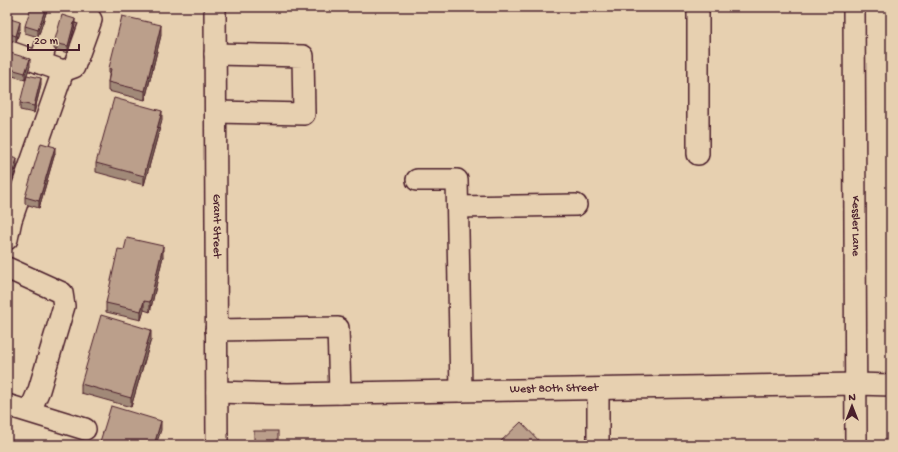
<svg xmlns="http://www.w3.org/2000/svg" width="898" height="452" viewBox="0 0 898 452" font-family="'Gochi Hand',sans-serif">
	<rect width="100%" height="100%" fill="#e7d0b0"/>
	<filter id="ink" filterUnits="userSpaceOnUse"><feTurbulence type="fractalNoise" baseFrequency=".025" numOctaves="2"/><feDisplacementMap in="SourceGraphic" scale="8" xChannelSelector="R" yChannelSelector="G"/><feConvolveMatrix kernelMatrix="1 2 1 2 8 2 1 2 1" color-interpolation-filters="sRGB"/></filter>
	<g filter="url(#ink)">
		<g fill="none" stroke-linecap="round" stroke-linejoin="round">
			<defs>
				<g id="minor">
					<path id="s1" d="M 215,7 L 217,445"/>
					<path id="s2" d="M 854,7 L 856,445"/>
					<path d="M 7,51 L 63,71 L 11,220 L 7,239"/>
					<path d="M 215,54 L 303,56 L 304,114 L 216,112"/>
					<path d="M 40,63 L 56,14 L 62,8 L 88,15 L 91,20 L 74,67 L 63,71"/>
					<path d="M 698,154 L 698,7"/>
					<path d="M 417,180 L 457,180 L 461,391"/>
					<path d="M 458,207 L 576,205"/>
					<path d="M 7,268 L 62,293 L 64,306 L 39,390 L 30,411"/>
					<path d="M 216,330 L 338,328 L 340,393"/>
					<path d="M 598,389 L 598,445"/>
					<path id="s3" d="M 217,392 L 288,394 L 856,384 L 891,385"/>
					<path d="M 7,405 L 85,429"/>
				</g>
			</defs>
			<!-- minor casing -->
			<use href="#minor" stroke="#4a1f2b" stroke-width="24"/>
			<!-- minor -->
			<use href="#minor" stroke="#e7d0b0" stroke-width="21"/>
		</g>
		<!-- wall -->
		<g fill="#a18978" stroke="#4a1f2b">
			<path d="M 47,7 L 47,10 L 38,37 L 25,33 L 25,26 Z"/>
			<path d="M 7,18 L 20,29 L 16,42 L 7,39 Z"/>
			<path d="M 75,25 L 68,53 L 54,49 L 54,43 Z"/>
			<path d="M 161,35 L 145,100 L 108,91 L 108,82 L 109,76 L 109,68 Z"/>
			<path d="M 7,52 L 30,66 L 25,80 L 7,74 Z"/>
			<path d="M 41,85 L 34,113 L 20,110 L 20,103 Z"/>
			<path d="M 162,120 L 144,185 L 96,172 L 96,163 Z"/>
			<path d="M 55,153 L 39,208 L 25,204 L 25,197 Z"/>
			<path d="M 124,250 L 163,256 L 150,312 L 144,310 L 141,320 L 106,312 L 106,303 Z"/>
			<path d="M 151,339 L 131,407 L 81,393 L 81,384 Z"/>
		</g>
		<!-- shaded-wall -->
		<g fill="#836f61" stroke="#4a1f2b">
			<path d="M 46,7 L 47,7 L 47,10 L 38,37 L 38,30 Z"/>
			<path d="M 75,19 L 75,25 L 68,53 L 68,46 Z"/>
			<path d="M 20,22 L 20,29 L 16,42 L 16,36 Z"/>
			<path d="M 161,25 L 161,35 L 145,100 L 145,91 Z"/>
			<path d="M 30,59 L 30,66 L 25,80 L 25,73 Z"/>
			<path d="M 41,78 L 41,85 L 34,113 L 34,106 Z"/>
			<path d="M 9,82 L 9,91 L 7,99 L 7,89 Z"/>
			<path d="M 162,111 L 162,120 L 144,185 L 144,176 Z"/>
			<path d="M 55,147 L 55,153 L 39,208 L 39,201 Z"/>
			<path d="M 17,159 L 17,166 L 8,193 L 8,186 Z"/>
			<path d="M 163,246 L 163,256 L 150,312 L 150,302 Z"/>
			<path d="M 144,301 L 144,310 L 141,320 L 141,311 Z"/>
			<path d="M 151,330 L 151,339 L 131,407 L 131,398 Z"/>
			<path d="M 161,421 L 161,430 L 156,445 L 154,445 Z"/>
		</g>
		<!-- building -->
		<g fill="#bb9f8b" stroke="#4a1f2b">
			<path d="M 31,7 L 46,7 L 38,30 L 25,26 Z"/>
			<path d="M 62,15 L 75,19 L 68,46 L 54,43 Z"/>
			<path d="M 122,16 L 161,25 L 145,91 L 108,82 L 111,69 L 109,68 Z"/>
			<path d="M 7,18 L 20,22 L 16,36 L 7,33 Z"/>
			<path d="M 7,52 L 30,59 L 25,73 L 7,68 Z"/>
			<path d="M 27,75 L 41,78 L 34,106 L 20,103 Z"/>
			<path d="M 7,81 L 9,82 L 7,89 Z"/>
			<path d="M 114,98 L 162,111 L 144,176 L 96,163 Z"/>
			<path d="M 41,143 L 55,147 L 39,201 L 25,197 Z"/>
			<path d="M 7,156 L 17,159 L 8,186 L 7,186 Z"/>
			<path d="M 127,238 L 163,246 L 150,302 L 144,301 L 141,311 L 106,303 L 118,249 L 124,250 Z"/>
			<path d="M 101,315 L 151,330 L 131,398 L 81,384 Z"/>
			<path d="M 111,406 L 161,421 L 154,445 L 99,445 Z"/>
			<path d="M 521,422 L 542,444 L 542,445 L 499,445 L 498,444 Z"/>
			<rect x="254" y="431" width="24" height="14"/>
			<rect x="451" y="443" width="17" height="2"/>
		</g>
	</g>
	<g text-anchor="middle" dominant-baseline="central" stroke-width="4" stroke-linejoin="round" paint-order="stroke">
		<!-- street labels -->
		<g font-size="12" fill="#4a1f2b" stroke="#e7d0b0">
			<text stroke="none"><textPath href="#s1" startOffset="219">Grant Street</textPath></text>
			<text stroke="none"><textPath href="#s2" startOffset="219">Kessler Lane</textPath></text>
			<text stroke="none"><textPath href="#s3" startOffset="337">West 80th Street</textPath></text>
		</g>
	</g>
	<!-- margin -->
	<rect width="898" height="452" fill="none" stroke="#e7d0b0" stroke-width="24"/>
	<rect x="12" y="12" width="874" height="428" fill="none" stroke="#4a1f2b" stroke-width="1.5" filter="url(#ink)"/>
	<!-- north arrow -->
	<g transform="translate(852 406)" stroke="#e7d0b0" stroke-width="3" paint-order="stroke">
	<path d="M0-3L7 15L0 10L-7 15Z" fill="#4a1f2b"/>
	<text y="-6" font-size="11" font-weight="bold" text-anchor="middle" fill="#4a1f2b">N</text>
	</g>
	<!-- scale -->
	<path d="M28 44v6h51v-6" fill="none" stroke="#4a1f2b" stroke-width="2"/>
	<text x="34" y="44" font-size="12" fill="#4a1f2b" stroke="#e7d0b0" stroke-width="3" paint-order="stroke">20 m</text>
</svg>
